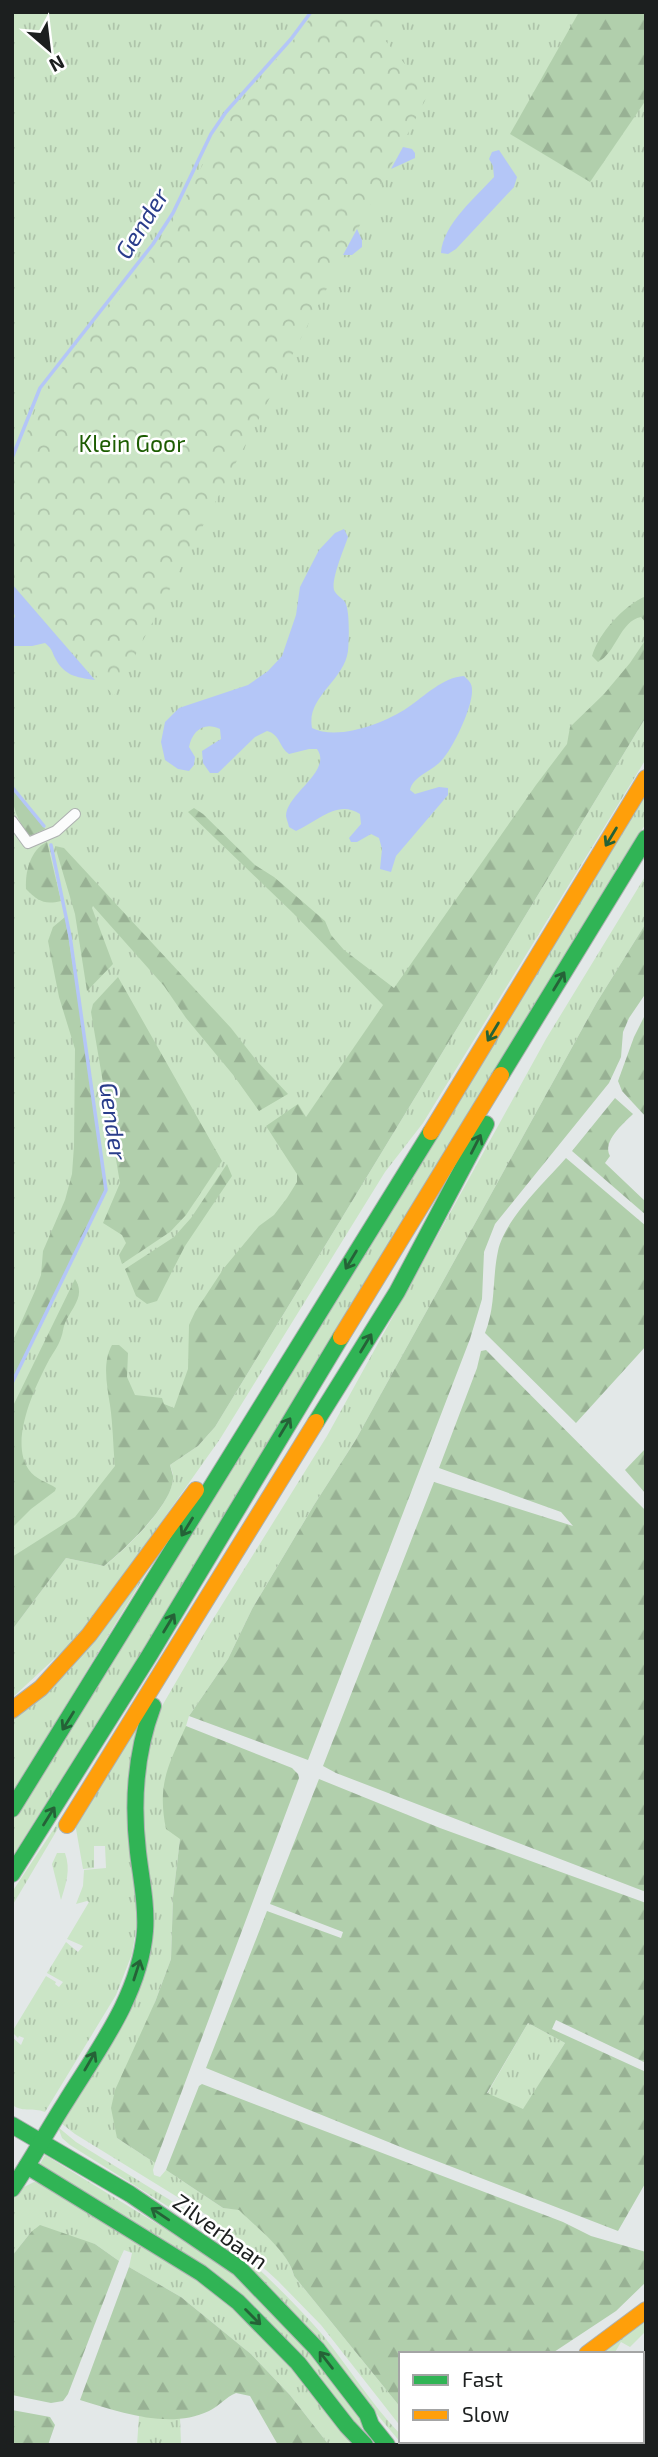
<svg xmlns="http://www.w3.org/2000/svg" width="658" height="2457" viewBox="0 0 658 2457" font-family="'Exo 2',sans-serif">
	<defs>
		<pattern id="grass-tufts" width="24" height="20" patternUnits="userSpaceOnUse" patternTransform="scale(1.75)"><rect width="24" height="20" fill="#cbe5c6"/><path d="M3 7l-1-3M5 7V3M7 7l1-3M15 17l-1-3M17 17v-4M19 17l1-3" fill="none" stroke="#aec4aa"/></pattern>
		<pattern id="forest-firs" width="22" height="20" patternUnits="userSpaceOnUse" patternTransform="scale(1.75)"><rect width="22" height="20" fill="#b1cfac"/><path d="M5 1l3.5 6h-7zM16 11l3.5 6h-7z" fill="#98b194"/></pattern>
		<pattern id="park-crowns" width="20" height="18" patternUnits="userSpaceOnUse" patternTransform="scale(1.75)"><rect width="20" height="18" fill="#cbe5c6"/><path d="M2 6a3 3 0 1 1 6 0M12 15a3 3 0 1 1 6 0" fill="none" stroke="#aec4aa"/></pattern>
	</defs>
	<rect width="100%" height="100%" fill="#e3e8e8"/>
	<!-- grass -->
	<g fill="url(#grass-tufts)">
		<path d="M 12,12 L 646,12 L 646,714 L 306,1270 L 81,1522 L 12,1568 Z"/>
		<path d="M 646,717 L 646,759 L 423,1123 L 385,1172 L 220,1439 L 121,1579 L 81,1634 L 12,1698 L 12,1630 L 66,1558 L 104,1566 C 125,1550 174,1504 173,1476 C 173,1472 171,1469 170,1465 L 198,1446 L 215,1427 Z"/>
		<path d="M 646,790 L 646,823 L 143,1650 L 12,1857 L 12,1821 L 57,1752 Z"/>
		<path d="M 646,875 L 646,923 L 597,1002 L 355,1441 L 314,1505 L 252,1609 L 228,1659 L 189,1716 L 186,1726 L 180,1839 L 173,1897 L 171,1959 L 155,2002 L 117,2138 L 155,2163 L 153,2170 L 154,2175 L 160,2177 L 166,2170 L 223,2208 L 239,2209 C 257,2228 288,2250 294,2276 L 401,2408 L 401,2427 L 321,2325 L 278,2281 L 205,2214 L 75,2134 L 57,2120 L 140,1989 L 138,1817 L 155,1718 L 205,1632 L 327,1436 L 546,1039 Z"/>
		<path d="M 168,1537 L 12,1794 L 12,1714 Z"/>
		<path d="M 141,1714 L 139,1911 L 132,1954 L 116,1995 L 45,2112 C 32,2107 25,2113 12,2105 L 12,2037 L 21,2045 L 24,2038 L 19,2036 L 18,2038 L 12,2032 L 46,1976 L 56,1982 L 55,1984 L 59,1987 L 63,1982 L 47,1973 L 66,1942 L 78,1952 L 83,1946 L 67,1939 L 89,1902 L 87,1901 L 76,1904 L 83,1886 L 84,1870 L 106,1868 L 105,1846 L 94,1846 L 94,1868 L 83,1869 L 75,1823 Z"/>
		<path d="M 89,1776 L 21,1891 L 12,1906 L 12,1892 Z"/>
		<path d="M 57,1853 L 65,1853 C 71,1870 66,1884 61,1900 L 52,1864 Z"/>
		<path d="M 528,2023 L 565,2043 L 523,2110 L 487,2094 Z"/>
		<path d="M 58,2127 L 76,2142 L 204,2221 C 245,2255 286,2293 321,2333 C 348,2366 371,2404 401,2435 L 401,2441 L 421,2444 L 440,2441 L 440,2445 L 403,2445 L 401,2443 L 282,2301 L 212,2234 L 70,2145 L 62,2138 Z"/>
		<path d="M 45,2155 L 164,2228 L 240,2278 L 281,2316 L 367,2424 L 358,2431 L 296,2351 L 39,2166 Z"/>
		<path d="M 34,2182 L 41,2183 C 100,2217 159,2250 213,2291 C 267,2330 315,2390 352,2445 L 329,2445 L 290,2395 L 251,2354 L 181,2297 L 129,2267 L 132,2253 L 124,2250 L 119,2261 L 95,2244 L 31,2232 L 12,2256 L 12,2200 L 18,2190 Z"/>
		<path d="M 643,2317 L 646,2321 L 646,2331 L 630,2347 L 621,2342 L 614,2354 L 594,2354 Z"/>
		<path d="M 642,2406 L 646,2407 L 646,2445 L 580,2445 L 581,2441 L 642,2441 Z"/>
		<path d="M 139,2416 L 159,2418 L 180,2417 L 181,2443 L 190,2445 L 137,2445 Z"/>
		<path d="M 484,2441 L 572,2441 L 571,2445 L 480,2445 Z"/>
	</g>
	<!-- forest -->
	<g fill="url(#forest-firs)" fill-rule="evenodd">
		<path d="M 579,12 L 646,12 L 646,100 L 590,182 L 510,134 Z"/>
		<path d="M 646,596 L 646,623 L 641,617 C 620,621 616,653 598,662 L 592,656 C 599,633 623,606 646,596 Z"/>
		<path d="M 646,639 L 646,717 L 215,1427 L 198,1446 L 170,1465 C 171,1469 172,1472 173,1476 C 175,1503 124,1550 104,1566 L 66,1558 L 12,1630 L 12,1557 L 75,1517 L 115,1466 C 113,1446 113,1425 110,1405 C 107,1385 102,1363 112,1345 L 119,1345 L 128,1353 L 127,1377 L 135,1395 L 162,1398 L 164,1404 L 174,1408 L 188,1369 L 189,1325 L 195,1312 L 224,1268 L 259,1226 L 274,1215 L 287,1198 L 297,1182 L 297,1174 L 266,1126 L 298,1104 L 306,1117 L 383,1005 L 293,913 L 188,812 L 194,808 L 203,814 L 255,865 L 274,877 L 325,921 L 331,935 L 344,950 L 394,988 L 536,785 L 567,744 L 570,727 L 604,694 L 630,663 Z"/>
		<path d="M 12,787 L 42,822 L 45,829 L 30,836 C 17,821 12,807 12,787 Z"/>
		<path d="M 47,842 L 61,901 C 44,905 38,901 26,889 C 25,872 30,850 47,842 Z"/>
		<path d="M 55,846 L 64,848 L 231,1028 L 256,1060 L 288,1094 L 259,1111 L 234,1076 L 186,1018 L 164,986 L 93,906 L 92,908 L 113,964 L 87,991 L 75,914 Z"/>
		<path d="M 65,917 L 86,1043 L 106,1190 L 12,1383 L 12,1343 L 35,1291 L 41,1275 L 43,1251 L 65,1200 L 72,1174 L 74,1146 L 75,1049 L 59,997 L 48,941 L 53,927 Z"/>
		<path d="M 646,923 L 646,993 L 629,1018 L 623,1032 L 621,1057 L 609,1083 L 495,1224 L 484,1252 L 482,1299 L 470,1339 L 308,1760 L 189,1716 L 228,1659 L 252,1609 L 314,1505 L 355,1441 L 597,1002 Z"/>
		<path d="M 118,977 L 222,1161 L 186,1215 L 170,1232 L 122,1264 L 119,1255 L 126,1243 L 122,1235 L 103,1223 L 120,1183 L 91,1012 L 93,1004 Z"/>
		<path d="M 646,1013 L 646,1117 L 622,1091 L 618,1081 L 634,1037 Z"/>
		<path d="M 615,1098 L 633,1114 C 623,1124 602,1141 610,1156 L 605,1163 L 646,1202 L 646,1215 L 572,1151 Z"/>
		<path d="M 566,1158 L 646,1226 L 646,1346 L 576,1423 L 485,1333 C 496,1306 492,1279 498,1251 C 504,1220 545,1182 566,1158 Z"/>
		<path d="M 227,1164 L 232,1176 L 185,1246 L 157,1301 L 147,1304 L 136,1296 L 125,1269 L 174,1237 L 191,1218 Z"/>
		<path d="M 75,1279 C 86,1296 72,1307 65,1323 C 63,1328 63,1333 61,1338 C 58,1347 52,1354 48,1362 C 34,1389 9,1442 29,1470 C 35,1479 47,1482 56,1488 L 55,1491 L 31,1509 L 12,1528 L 12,1408 Z"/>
		<path d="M 486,1350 L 646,1511 L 646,1892 L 336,1773 L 323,1766 L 434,1482 L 573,1526 L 561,1512 L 439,1468 L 477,1368 L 481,1351 Z"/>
		<path d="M 646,1448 L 646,1494 L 625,1470 Z"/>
		<path d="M 186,1726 L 292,1768 L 298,1774 L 299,1778 L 155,2163 L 117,2138 L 111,2108 L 115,2090 L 155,2002 L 171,1959 L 173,1897 L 180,1839 L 166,1829 C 157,1784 168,1766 186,1726 Z"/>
		<path d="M 319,1779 L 440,1828 L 646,1903 L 646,2063 L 556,2020 L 552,2029 L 646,2072 L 646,2182 L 618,2231 L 408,2150 L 206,2068 L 267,1911 L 341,1938 L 343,1932 L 270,1904 ZM 528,2023 L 565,2043 L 523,2109 L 487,2093 Z"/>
		<path d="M 202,2084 L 563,2222 L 591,2236 L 646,2252 L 646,2282 L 616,2311 L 551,2354 L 401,2354 L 401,2408 L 294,2276 C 289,2252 256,2227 239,2210 L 223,2208 L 166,2170 L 199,2086 Z"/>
		<path d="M 40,2225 L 95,2244 L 119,2261 L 68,2394 L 63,2401 L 51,2403 L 12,2395 L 12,2256 L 31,2232 Z"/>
		<path d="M 129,2267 L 181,2297 L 251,2354 L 290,2395 L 329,2445 L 278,2445 L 250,2396 L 236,2393 C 226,2397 219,2406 209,2411 C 169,2430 120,2412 80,2400 Z"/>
		<path d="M 12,2410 L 50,2417 L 55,2425 L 48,2445 L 12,2445 Z"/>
	</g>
	<!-- park -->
	<path fill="url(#park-crowns)" d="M 314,12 L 391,12 L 379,33 L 429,93 L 114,696 L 12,579 L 12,473 L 40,397 L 85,337 L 161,243 L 228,117 L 301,31 Z"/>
	<!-- water -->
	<g fill="#b4c6f7">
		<path d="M 403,147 L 412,149 L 415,153 L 415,158 L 391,169 Z"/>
		<path d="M 499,150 L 517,177 L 514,187 L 456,249 L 448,254 L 441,253 C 443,224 476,197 494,177 L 493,166 L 489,159 L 492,152 Z"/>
		<path d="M 357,229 L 362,240 L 362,247 L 352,255 L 343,255 Z"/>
		<path d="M 344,529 L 348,537 C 344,549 331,579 334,590 C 336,595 342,598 345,602 C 350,610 349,641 348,651 C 344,681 306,697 312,728 C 338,741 385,723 407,708 C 425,696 443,677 464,676 C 469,681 472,683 472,690 C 473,706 453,749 441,761 C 432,771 413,776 410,790 L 415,794 L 439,787 L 448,788 L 448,795 L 396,856 L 391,872 L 380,869 L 382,849 L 379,838 L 371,834 L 357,842 L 351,842 L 349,838 L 361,824 L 360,814 C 337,799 317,822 296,831 L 289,827 C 289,826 286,817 286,816 C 286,794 333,771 317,749 L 309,749 L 289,754 C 279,747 280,734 267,731 L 255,737 L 218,773 L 210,773 L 203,763 L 202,751 L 221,739 L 220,729 C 204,721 192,731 189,747 L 195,757 L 194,765 L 189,771 L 178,769 L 165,760 L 161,742 L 165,722 L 179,708 L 248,685 L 268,671 L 282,656 L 296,615 L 300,587 L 319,550 L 335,533 Z"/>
		<path d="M 12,584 L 95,680 C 75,677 64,676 54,656 C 52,650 50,647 45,643 L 32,646 L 12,646 L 12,624 L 15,616 L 12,609 Z"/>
	</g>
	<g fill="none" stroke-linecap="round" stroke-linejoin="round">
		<!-- stream -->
		<g stroke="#b4c6f7" stroke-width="3.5">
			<path d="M 12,458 L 40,388 L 153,244 L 173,213 L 211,134 L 226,112 L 291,39 L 311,12"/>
			<path d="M 12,787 L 44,826"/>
			<path d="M 12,1383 L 106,1190 L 70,936 L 51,845"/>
		</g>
		<defs>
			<g id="street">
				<path d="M 12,821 L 28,843 L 56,831 L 75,814"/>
				<path d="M 575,2445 L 576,2441"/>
			</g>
			<g id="fast">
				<path d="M 501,1075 L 646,838"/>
				<path d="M 316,1422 L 397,1292 L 486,1124"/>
				<path d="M 12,1809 L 431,1132"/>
				<path d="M 12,1874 L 149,1656 L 341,1337"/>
				<path d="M 12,2125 L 41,2142"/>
				<path d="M 41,2142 L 130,2194 L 239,2268 L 317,2349 L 367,2414 L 371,2425 L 387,2445"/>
				<path d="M 27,2166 L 201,2273 L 238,2302 L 298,2363 L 347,2426 L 365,2445"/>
				<path d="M 12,2189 C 31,2161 47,2131 65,2103 C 97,2051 140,1995 145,1931 C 147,1905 141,1878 138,1852 C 132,1801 135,1754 153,1706"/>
				<path d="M 446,2445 L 451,2441"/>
				<path d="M 474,2445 L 479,2441"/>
			</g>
			<g id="slow">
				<path d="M 431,1132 L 646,778"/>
				<path d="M 341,1337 L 501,1075"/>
				<path d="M 12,1710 L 41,1688 L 89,1635 L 196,1490"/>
				<path d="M 67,1825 L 316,1422"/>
				<path d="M 587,2354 L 646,2310"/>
			</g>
		</defs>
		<!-- street casing -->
		<use href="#street" stroke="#adb0b0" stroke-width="12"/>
		<!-- fast casing -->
		<use href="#fast" stroke="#adb0b0" stroke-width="18"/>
		<!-- slow casing -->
		<use href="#slow" stroke="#adb0b0" stroke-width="18"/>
		<!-- street -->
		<use href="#street" stroke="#fbfcfc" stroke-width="10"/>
		<!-- fast -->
		<use href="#fast" stroke="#30b455" stroke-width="16"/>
		<!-- slow -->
		<use href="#slow" stroke="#ff9f0a" stroke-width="16"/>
	</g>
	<!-- one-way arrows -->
	<defs><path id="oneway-shaft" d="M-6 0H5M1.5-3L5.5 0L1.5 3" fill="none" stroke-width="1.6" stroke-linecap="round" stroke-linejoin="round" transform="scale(1.75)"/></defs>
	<g stroke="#256237">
		<use href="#oneway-shaft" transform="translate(611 837) rotate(121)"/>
		<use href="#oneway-shaft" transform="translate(559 981) rotate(-59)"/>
		<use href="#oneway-shaft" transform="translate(493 1032) rotate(121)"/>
		<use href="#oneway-shaft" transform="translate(476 1144) rotate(-63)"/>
		<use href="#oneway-shaft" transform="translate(351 1260) rotate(121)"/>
		<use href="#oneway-shaft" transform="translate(366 1343) rotate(-59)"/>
		<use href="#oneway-shaft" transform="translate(285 1427) rotate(-59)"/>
		<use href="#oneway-shaft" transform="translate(187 1527) rotate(122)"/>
		<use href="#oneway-shaft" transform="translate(169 1623) rotate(-59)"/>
		<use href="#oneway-shaft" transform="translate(68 1721) rotate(122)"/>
		<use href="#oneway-shaft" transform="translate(49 1816) rotate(-58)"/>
		<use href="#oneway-shaft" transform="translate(137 1970) rotate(-72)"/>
		<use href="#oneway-shaft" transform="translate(90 2061) rotate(-60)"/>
		<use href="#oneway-shaft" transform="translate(160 2214) rotate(-146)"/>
		<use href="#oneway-shaft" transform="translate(253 2317) rotate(45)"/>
		<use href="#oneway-shaft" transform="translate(326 2360) rotate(-128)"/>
	</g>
	<g text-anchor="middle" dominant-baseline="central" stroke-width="5" stroke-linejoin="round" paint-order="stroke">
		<!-- park labels -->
		<g font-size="23" fill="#1d5d02" stroke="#fff">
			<text x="132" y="443">Klein Goor</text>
		</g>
		<!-- street labels -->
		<g font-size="23" fill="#1c1f1f" stroke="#fff">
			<text transform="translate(221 2231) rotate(36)">Zilverbaan</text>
		</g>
		<!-- water labels -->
		<g font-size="24" font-style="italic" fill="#2a3d8b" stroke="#fff">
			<text transform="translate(141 223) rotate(-58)">Gender</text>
			<text transform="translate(114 1121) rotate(82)">Gender</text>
		</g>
	</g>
	<!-- border -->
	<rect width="658" height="2457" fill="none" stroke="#1c1f1f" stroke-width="28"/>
	<!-- legend -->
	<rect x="399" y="2352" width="245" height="91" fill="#ffffff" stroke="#a4a5a5" stroke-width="2"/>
	<rect x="413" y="2375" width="35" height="10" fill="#30b455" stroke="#a4a5a5" stroke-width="2"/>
	<text x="462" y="2387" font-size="21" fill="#1c1f1f">Fast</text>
	<rect x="413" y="2410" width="35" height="10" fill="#ff9f0a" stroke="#a4a5a5" stroke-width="2"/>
	<text x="462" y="2422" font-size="21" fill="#1c1f1f">Slow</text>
	<!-- north arrow -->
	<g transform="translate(49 49) rotate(152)" stroke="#ffffff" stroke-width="5" paint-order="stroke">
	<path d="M0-5L12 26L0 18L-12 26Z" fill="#1c1f1f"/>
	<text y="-10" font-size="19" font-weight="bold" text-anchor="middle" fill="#1c1f1f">N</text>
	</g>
</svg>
